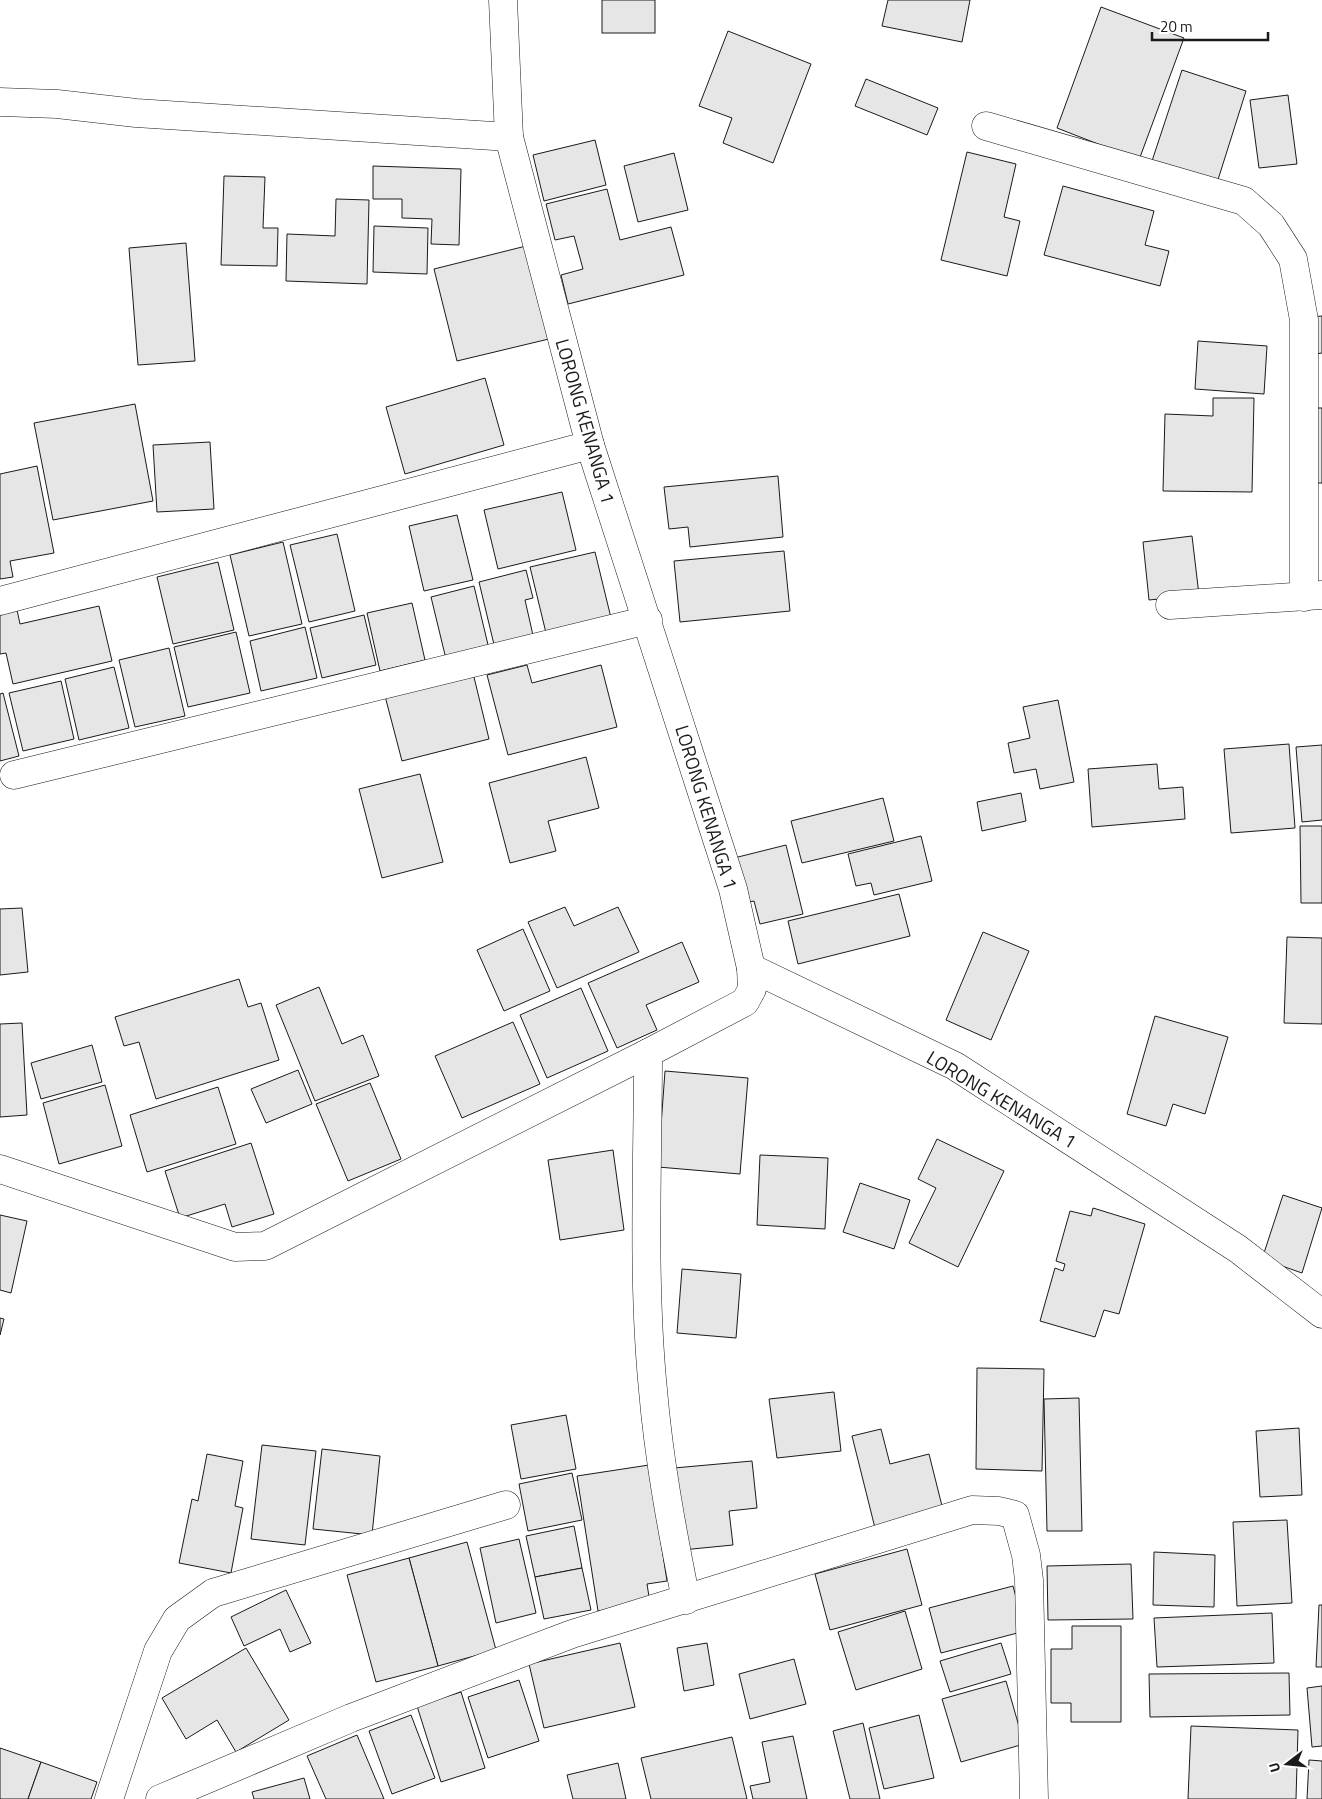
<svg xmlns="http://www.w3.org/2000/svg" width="1322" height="1799" viewBox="0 0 1322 1799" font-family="'Titillium Web',sans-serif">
	<rect width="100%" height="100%" fill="#fff"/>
	<!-- building -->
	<g fill="#e6e6e6" stroke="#1a1a1a">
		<rect x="602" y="0" width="53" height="33"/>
		<path d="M 888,0 L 970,0 L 962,42 L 882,26 Z"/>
		<path d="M 1101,7 L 1184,38 L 1139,160 L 1057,128 Z"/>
		<path d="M 728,31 L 811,64 L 773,163 L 723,143 L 732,118 L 699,106 Z"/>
		<path d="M 1182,70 L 1246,91 L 1216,186 L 1151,164 Z"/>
		<path d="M 866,79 L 938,108 L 927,135 L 855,106 Z"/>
		<path d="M 1288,95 L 1297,164 L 1259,168 L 1250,100 Z"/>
		<path d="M 595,140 L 606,185 L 544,201 L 533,155 Z"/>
		<path d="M 967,152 L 1016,164 L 1004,217 L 1020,221 L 1007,276 L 941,260 Z"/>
		<path d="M 674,153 L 688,210 L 638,222 L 624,166 Z"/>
		<path d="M 373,166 L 461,169 L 459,245 L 431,244 L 432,219 L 402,218 L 402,199 L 373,199 Z"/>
		<path d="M 224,176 L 265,177 L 263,228 L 278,228 L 277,266 L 221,265 Z"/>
		<path d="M 1063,186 L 1154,211 L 1145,245 L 1169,251 L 1160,286 L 1044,255 Z"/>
		<path d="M 607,189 L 620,240 L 671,227 L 684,275 L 568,304 L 561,275 L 583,269 L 574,236 L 555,240 L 546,204 Z"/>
		<path d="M 336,199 L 369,200 L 367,284 L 286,281 L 287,234 L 335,236 Z"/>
		<path d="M 374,226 L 428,228 L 427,274 L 373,272 Z"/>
		<path d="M 186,243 L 195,361 L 138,365 L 129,248 Z"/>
		<path d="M 530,245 L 553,338 L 457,361 L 434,269 Z"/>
		<path d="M 1322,316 L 1322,353 L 1315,354 L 1310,317 Z"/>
		<path d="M 1198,341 L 1267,346 L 1264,394 L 1195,389 Z"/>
		<path d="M 485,378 L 504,445 L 405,474 L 386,407 Z"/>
		<path d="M 1213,398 L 1254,398 L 1252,492 L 1163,491 L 1165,414 L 1213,416 Z"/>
		<path d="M 135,404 L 153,501 L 53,520 L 34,423 Z"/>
		<rect x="1313" y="408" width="9" height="75"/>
		<path d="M 210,442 L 214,509 L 157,512 L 153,445 Z"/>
		<path d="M 37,466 L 54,553 L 10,561 L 13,577 L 0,579 L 0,474 Z"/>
		<path d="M 778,476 L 783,537 L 690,547 L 688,527 L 669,529 L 664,487 Z"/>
		<path d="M 562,492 L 576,550 L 498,569 L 484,510 Z"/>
		<path d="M 457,515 L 473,580 L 424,591 L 409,526 Z"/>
		<path d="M 337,534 L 355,611 L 309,622 L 290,545 Z"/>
		<path d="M 1192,536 L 1199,595 L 1149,600 L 1143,542 Z"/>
		<path d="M 283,542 L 302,624 L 249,636 L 230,555 Z"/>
		<path d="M 784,551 L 790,611 L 680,622 L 674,561 Z"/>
		<path d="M 595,552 L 612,622 L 547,637 L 530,567 Z"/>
		<path d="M 218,562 L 234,630 L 173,644 L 157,577 Z"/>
		<path d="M 526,570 L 533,598 L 525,600 L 535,644 L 496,653 L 479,582 Z"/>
		<path d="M 474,586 L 489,649 L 446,659 L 431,597 Z"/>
		<path d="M 412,603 L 425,660 L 380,671 L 367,613 Z"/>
		<path d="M 16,605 L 20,624 L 99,606 L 112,661 L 13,684 L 6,653 L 0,654 L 0,609 Z"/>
		<path d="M 364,615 L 376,665 L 322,678 L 310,628 Z"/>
		<path d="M 305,627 L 317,678 L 261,691 L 250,641 Z"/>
		<path d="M 236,632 L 250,693 L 188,707 L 174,647 Z"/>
		<path d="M 169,648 L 185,716 L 135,727 L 119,660 Z"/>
		<path d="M 527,665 L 532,683 L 601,665 L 617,727 L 508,755 L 487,675 Z"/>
		<path d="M 114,667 L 129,728 L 79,740 L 65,679 Z"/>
		<path d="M 473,673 L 489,739 L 402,761 L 385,696 Z"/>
		<path d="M 61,681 L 74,739 L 23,751 L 9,693 Z"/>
		<path d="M 3,693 L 19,756 L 0,761 L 0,694 Z"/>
		<path d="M 1058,700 L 1074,782 L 1040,789 L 1036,769 L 1014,773 L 1008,743 L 1030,738 L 1023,707 Z"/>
		<path d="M 1289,744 L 1295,828 L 1231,833 L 1224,749 Z"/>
		<path d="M 1322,745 L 1322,820 L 1302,822 L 1296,747 Z"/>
		<path d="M 586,757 L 599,808 L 548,821 L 556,851 L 510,863 L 489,783 Z"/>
		<path d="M 1157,764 L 1159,789 L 1183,787 L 1185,819 L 1092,827 L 1088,769 Z"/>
		<path d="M 420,774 L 443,862 L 382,878 L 359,789 Z"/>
		<path d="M 1021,793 L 1026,821 L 982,831 L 977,802 Z"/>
		<path d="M 883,798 L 894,841 L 802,863 L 791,821 Z"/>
		<path d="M 1300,826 L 1322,826 L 1322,903 L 1301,903 Z"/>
		<path d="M 921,836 L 932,881 L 874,895 L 871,883 L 856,886 L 848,854 Z"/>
		<path d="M 786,845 L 803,914 L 760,924 L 754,901 L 741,904 L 730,859 Z"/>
		<path d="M 899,894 L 910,936 L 798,964 L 788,921 Z"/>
		<path d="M 565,907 L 574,926 L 618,907 L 639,952 L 557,988 L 528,922 Z"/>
		<path d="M 22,908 L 28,972 L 0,975 L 0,909 Z"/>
		<path d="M 523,929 L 550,991 L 504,1011 L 477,950 Z"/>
		<path d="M 983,932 L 1029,951 L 991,1040 L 946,1020 Z"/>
		<path d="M 1287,937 L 1322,938 L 1322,1024 L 1284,1023 Z"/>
		<path d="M 682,942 L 699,982 L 646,1005 L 657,1030 L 617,1048 L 588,983 Z"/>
		<path d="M 239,979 L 248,1007 L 261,1003 L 279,1060 L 156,1099 L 139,1042 L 124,1046 L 115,1017 Z"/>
		<path d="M 319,987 L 342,1044 L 363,1035 L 379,1076 L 315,1101 L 276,1005 Z"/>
		<path d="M 581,988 L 608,1051 L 547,1078 L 520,1015 Z"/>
		<path d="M 1155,1016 L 1228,1037 L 1205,1114 L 1173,1104 L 1166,1126 L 1127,1114 Z"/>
		<path d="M 513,1022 L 540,1084 L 462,1118 L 435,1056 Z"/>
		<path d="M 22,1023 L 27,1115 L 0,1117 L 0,1024 Z"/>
		<path d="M 92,1045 L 102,1082 L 41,1099 L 31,1063 Z"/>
		<path d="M 298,1070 L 312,1104 L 266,1123 L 251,1089 Z"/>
		<path d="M 665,1071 L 748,1078 L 740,1174 L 658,1167 Z"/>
		<path d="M 370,1083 L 401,1159 L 348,1181 L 316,1104 Z"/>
		<path d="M 105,1085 L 122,1146 L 59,1164 L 43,1103 Z"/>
		<path d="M 218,1087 L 236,1144 L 147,1172 L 130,1115 Z"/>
		<path d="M 937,1139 L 1004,1171 L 958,1267 L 909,1243 L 936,1188 L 918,1179 Z"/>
		<path d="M 251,1143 L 274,1214 L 232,1227 L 225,1204 L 180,1218 L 165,1171 Z"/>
		<path d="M 613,1150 L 624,1230 L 560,1240 L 548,1160 Z"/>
		<path d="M 760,1155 L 828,1158 L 825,1229 L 757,1225 Z"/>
		<path d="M 860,1183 L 910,1200 L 894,1249 L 843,1232 Z"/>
		<path d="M 1283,1195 L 1322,1208 L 1302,1273 L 1262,1259 Z"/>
		<path d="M 1093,1208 L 1145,1224 L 1119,1314 L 1104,1310 L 1095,1337 L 1040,1321 L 1055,1268 L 1063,1271 L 1065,1264 L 1056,1261 L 1070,1211 L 1091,1216 Z"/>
		<path d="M 0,1215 L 27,1221 L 11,1293 L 0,1290 Z"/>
		<path d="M 682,1269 L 741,1274 L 736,1338 L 677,1333 Z"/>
		<path d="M 0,1318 L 4,1319 L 0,1335 Z"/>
		<path d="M 977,1368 L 1044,1369 L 1042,1471 L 976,1469 Z"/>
		<path d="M 834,1392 L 841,1451 L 777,1458 L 769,1399 Z"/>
		<path d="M 1079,1398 L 1082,1531 L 1047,1531 L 1044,1399 Z"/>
		<path d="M 566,1415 L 576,1469 L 521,1479 L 511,1425 Z"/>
		<path d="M 1299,1428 L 1302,1495 L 1260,1497 L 1256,1431 Z"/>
		<path d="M 881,1429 L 890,1464 L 929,1454 L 943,1510 L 875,1528 L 852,1436 Z"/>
		<path d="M 262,1445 L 316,1451 L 305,1545 L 251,1539 Z"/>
		<path d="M 322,1449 L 380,1456 L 372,1535 L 313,1529 Z"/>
		<path d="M 207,1454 L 243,1461 L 235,1506 L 243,1508 L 231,1573 L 179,1563 L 192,1499 L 198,1501 Z"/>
		<path d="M 752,1461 L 757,1508 L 729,1511 L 733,1545 L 682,1550 L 674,1468 Z"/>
		<path d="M 649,1465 L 667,1581 L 647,1584 L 650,1603 L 598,1611 L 577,1476 Z"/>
		<path d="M 572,1473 L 582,1520 L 528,1531 L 519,1484 Z"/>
		<path d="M 1287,1520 L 1292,1603 L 1237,1606 L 1233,1522 Z"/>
		<path d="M 574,1526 L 582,1568 L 535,1577 L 526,1536 Z"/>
		<path d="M 519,1539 L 536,1613 L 496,1623 L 480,1548 Z"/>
		<path d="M 467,1542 L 496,1650 L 438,1666 L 409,1558 Z"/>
		<path d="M 907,1549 L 922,1605 L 830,1630 L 815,1574 Z"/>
		<path d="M 1154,1552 L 1215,1555 L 1214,1607 L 1153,1605 Z"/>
		<path d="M 409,1558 L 438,1666 L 376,1682 L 347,1575 Z"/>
		<path d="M 1131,1564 L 1133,1619 L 1048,1620 L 1047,1566 Z"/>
		<path d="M 582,1568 L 591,1610 L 544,1619 L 535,1577 Z"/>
		<path d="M 1013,1586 L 1025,1631 L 941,1653 L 929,1608 Z"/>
		<path d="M 286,1590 L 311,1643 L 290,1652 L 280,1629 L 244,1646 L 231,1617 Z"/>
		<path d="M 1319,1605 L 1322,1605 L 1322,1667 L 1316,1667 Z"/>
		<path d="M 905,1611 L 922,1669 L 856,1690 L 838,1632 Z"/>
		<path d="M 1272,1613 L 1274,1663 L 1157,1667 L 1154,1618 Z"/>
		<path d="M 1072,1626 L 1121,1626 L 1121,1722 L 1071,1722 L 1071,1703 L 1051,1703 L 1051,1649 L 1072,1649 Z"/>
		<path d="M 620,1643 L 635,1707 L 544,1728 L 529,1664 Z"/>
		<path d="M 707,1643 L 714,1685 L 684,1691 L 677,1648 Z"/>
		<path d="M 1001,1643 L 1011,1674 L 950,1692 L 940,1661 Z"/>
		<path d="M 246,1648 L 289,1720 L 236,1752 L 217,1720 L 186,1739 L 162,1698 Z"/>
		<path d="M 794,1659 L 806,1704 L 750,1719 L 739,1674 Z"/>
		<path d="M 1289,1673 L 1290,1715 L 1150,1717 L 1149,1674 Z"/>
		<path d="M 519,1680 L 539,1741 L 488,1758 L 468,1697 Z"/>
		<path d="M 1006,1681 L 1024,1744 L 961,1762 L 942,1699 Z"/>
		<path d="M 1322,1686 L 1322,1746 L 1312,1747 L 1307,1688 Z"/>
		<path d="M 461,1692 L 485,1768 L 441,1782 L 417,1706 Z"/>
		<path d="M 411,1715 L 435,1778 L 392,1794 L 369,1731 Z"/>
		<path d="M 919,1715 L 934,1778 L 884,1789 L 869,1728 Z"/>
		<path d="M 863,1723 L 880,1799 L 850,1799 L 833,1731 Z"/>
		<path d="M 1191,1726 L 1298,1730 L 1296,1799 L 1188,1799 Z"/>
		<path d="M 357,1735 L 384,1799 L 326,1799 L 307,1756 Z"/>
		<path d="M 793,1736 L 807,1799 L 753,1799 L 750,1786 L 770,1782 L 762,1742 Z"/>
		<path d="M 732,1737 L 747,1799 L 651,1799 L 641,1758 Z"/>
		<path d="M 0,1748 L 41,1762 L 28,1799 L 0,1799 Z"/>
		<path d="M 1309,1760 L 1322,1761 L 1322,1799 L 1307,1799 Z"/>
		<path d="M 41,1762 L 97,1782 L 91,1799 L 28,1799 Z"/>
		<path d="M 618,1763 L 626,1799 L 573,1799 L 567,1775 Z"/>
		<path d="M 304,1778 L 310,1799 L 254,1799 L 252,1792 Z"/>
	</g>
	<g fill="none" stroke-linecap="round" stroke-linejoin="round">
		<defs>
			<g id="street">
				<path d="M 503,0 L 509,137 L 590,445 L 733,889 L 751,968 L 955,1066 L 1238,1249 L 1322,1314"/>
				<path d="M 0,102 L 57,104 L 136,113 L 509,137"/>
				<path d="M 986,126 L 1244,201 L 1271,225 L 1293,259 L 1304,320 L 1304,597"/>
				<path d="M 0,601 L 590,445"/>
				<path d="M 1170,605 L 1322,595"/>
				<path d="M 14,775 L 648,620"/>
				<path d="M 648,1053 C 648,1165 642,1279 653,1390 C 659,1461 672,1530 686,1600"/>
				<path d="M 0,1169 L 235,1247 L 265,1246 L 648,1053 L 745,1002 L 752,989 L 751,968"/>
				<path d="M 109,1799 L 158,1651 L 177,1619 L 213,1593 L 506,1505"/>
				<path d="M 160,1799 L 351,1718 L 572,1634 L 972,1510 L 999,1511 L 1015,1515 L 1026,1555 L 1029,1580 L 1034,1799"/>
			</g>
		</defs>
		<!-- street casing -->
		<use href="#street" stroke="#1a1a1a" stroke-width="29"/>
		<!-- street -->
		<use href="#street" stroke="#fff" stroke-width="28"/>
	</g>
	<g text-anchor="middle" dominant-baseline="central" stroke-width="4" stroke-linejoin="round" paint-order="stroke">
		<!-- street labels -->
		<g font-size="19" fill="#1a1a1a" stroke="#fff">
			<text transform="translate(586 421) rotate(74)">LORONG KENANGA 1</text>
			<text transform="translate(707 807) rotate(73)">LORONG KENANGA 1</text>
			<text transform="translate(1002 1099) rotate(31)">LORONG KENANGA 1</text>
		</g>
	</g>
	<!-- north arrow -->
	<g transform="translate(1287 1764) rotate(254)" stroke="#ffffff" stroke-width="4" paint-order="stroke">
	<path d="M0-4L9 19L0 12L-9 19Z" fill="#1a1a1a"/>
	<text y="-8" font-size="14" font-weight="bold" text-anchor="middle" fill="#1a1a1a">U</text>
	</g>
	<!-- scale -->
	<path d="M1152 32v8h116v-8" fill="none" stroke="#1a1a1a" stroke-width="2.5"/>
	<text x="1160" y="32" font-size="15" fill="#1a1a1a" stroke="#ffffff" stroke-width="4" paint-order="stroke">20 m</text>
</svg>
